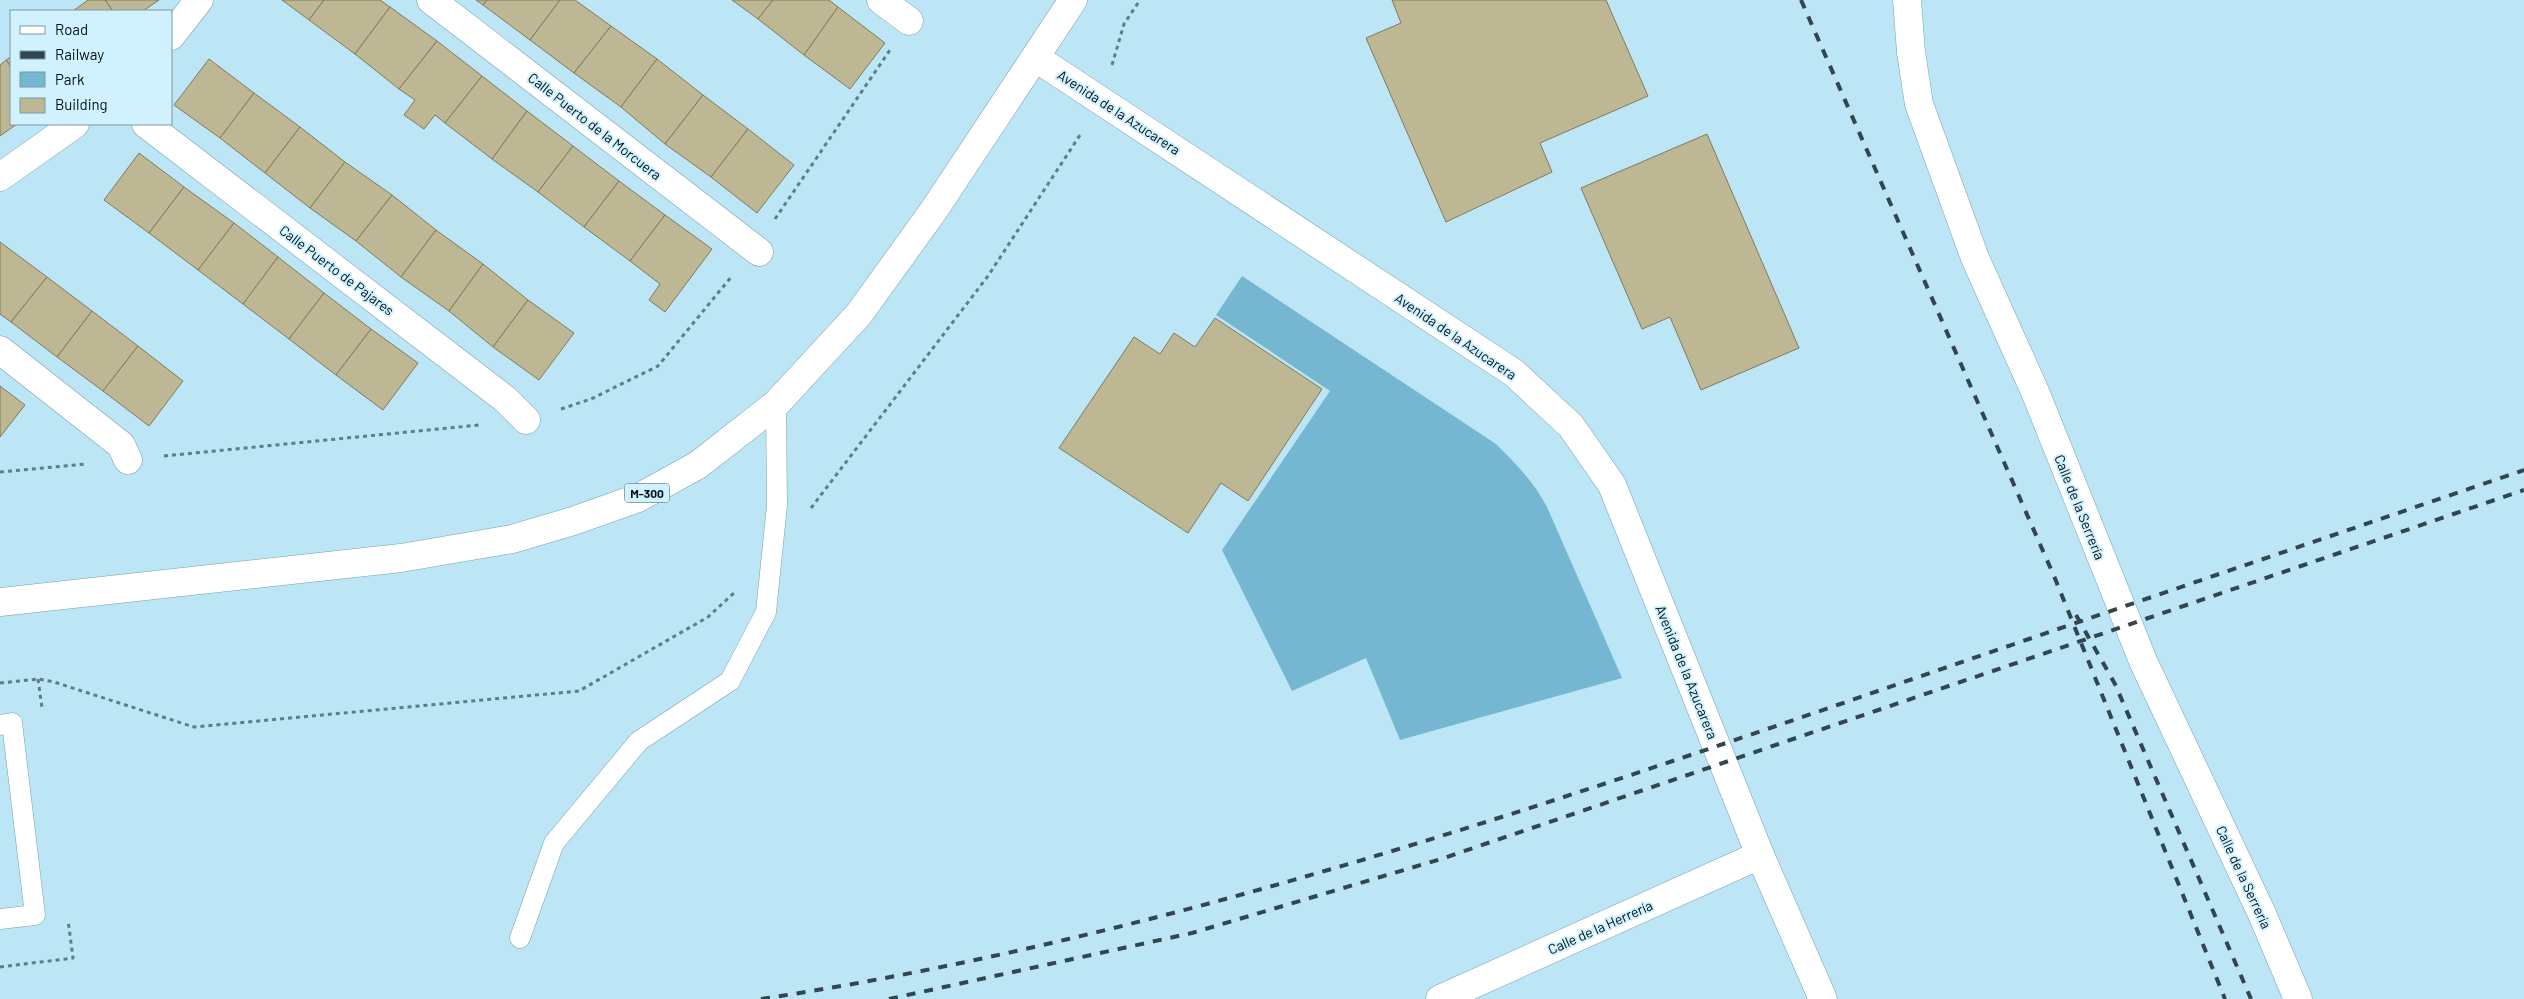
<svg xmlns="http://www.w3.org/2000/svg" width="2524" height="999" viewBox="0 0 2524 999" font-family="Barlow,sans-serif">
	<rect width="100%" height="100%" fill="#bce6f6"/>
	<!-- green -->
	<path fill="#75b7d0" d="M 1242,276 L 1496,444 C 1516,464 1534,482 1547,507 L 1622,678 L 1400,740 L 1366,658 L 1292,691 L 1222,550 L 1330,391 L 1216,315 Z"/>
	<!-- building -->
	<g fill="#bdb793" stroke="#817a59">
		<path d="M 88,0 L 105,0 L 113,11 L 73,11 Z"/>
		<path d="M 105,0 L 159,0 L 143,11 L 113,11 Z"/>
		<path d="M 282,0 L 324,0 L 309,20 Z"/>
		<path d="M 324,0 L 380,0 L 390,7 L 355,54 L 309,20 Z"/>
		<path d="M 476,0 L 487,0 L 483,5 Z"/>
		<path d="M 487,0 L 560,0 L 530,40 L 483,5 Z"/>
		<path d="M 560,0 L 575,0 L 611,26 L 574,73 L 530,40 Z"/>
		<path d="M 732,0 L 773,0 L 758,19 Z"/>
		<path d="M 773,0 L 829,0 L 838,7 L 804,55 L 758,19 Z"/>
		<path d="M 1392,0 L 1606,0 L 1648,96 L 1540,143 L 1552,172 L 1446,222 L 1366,38 L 1401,23 Z"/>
		<path d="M 390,7 L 437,41 L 399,89 L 355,54 Z"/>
		<path d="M 838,7 L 885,43 L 850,89 L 804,55 Z"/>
		<path d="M 611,26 L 657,59 L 621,107 L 574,73 Z"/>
		<path d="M 437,41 L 482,76 L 445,123 L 435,115 L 424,129 L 404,115 L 415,100 L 399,89 Z"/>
		<path d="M 11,57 L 11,67 L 6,60 Z"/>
		<path d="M 209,59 L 254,93 L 220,138 L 174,105 Z"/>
		<path d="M 657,59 L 703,95 L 665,144 L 621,107 Z"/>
		<path d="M 6,60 L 11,67 L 11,124 L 17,124 L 0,136 L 0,65 Z"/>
		<path d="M 482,76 L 527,111 L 492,159 L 445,123 Z"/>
		<path d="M 254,93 L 300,127 L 265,173 L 220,138 Z"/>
		<path d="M 703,95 L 748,129 L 711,177 L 665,144 Z"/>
		<path d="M 527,111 L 573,146 L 538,192 L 492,159 Z"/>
		<path d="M 300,127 L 345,162 L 310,208 L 265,173 Z"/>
		<path d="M 748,129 L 794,165 L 757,213 L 711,177 Z"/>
		<path d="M 1707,134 L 1799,348 L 1701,390 L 1670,317 L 1642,329 L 1581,188 Z"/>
		<path d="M 573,146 L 619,181 L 584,227 L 538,192 Z"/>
		<path d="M 139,153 L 184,187 L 149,233 L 104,200 Z"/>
		<path d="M 345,162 L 392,195 L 356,241 L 310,208 Z"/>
		<path d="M 619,181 L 665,215 L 630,261 L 584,227 Z"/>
		<path d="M 184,187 L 234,223 L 198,270 L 149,233 Z"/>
		<path d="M 392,195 L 436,230 L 401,277 L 356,241 Z"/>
		<path d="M 665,215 L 712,249 L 665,312 L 649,300 L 660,284 L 630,261 Z"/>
		<path d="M 234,223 L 278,257 L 243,304 L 198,270 Z"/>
		<path d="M 436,230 L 483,264 L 449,311 L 401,277 Z"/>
		<path d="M 0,242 L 47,277 L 11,322 L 0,314 Z"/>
		<path d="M 278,257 L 324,293 L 289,339 L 243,304 Z"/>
		<path d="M 483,264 L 528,300 L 493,347 L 449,311 Z"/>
		<path d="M 47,277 L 92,311 L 57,357 L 11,322 Z"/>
		<path d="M 324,293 L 371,329 L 336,375 L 289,339 Z"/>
		<path d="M 528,300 L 574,333 L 539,380 L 493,347 Z"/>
		<path d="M 92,311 L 138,346 L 103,391 L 57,357 Z"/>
		<path d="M 1215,318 L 1322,389 L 1248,501 L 1221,483 L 1188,533 L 1059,448 L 1134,337 L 1160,354 L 1174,333 L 1195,347 Z"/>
		<path d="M 371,329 L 418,363 L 383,410 L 336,375 Z"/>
		<path d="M 138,346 L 183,381 L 149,426 L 103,391 Z"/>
		<path d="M 0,386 L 25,405 L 0,437 Z"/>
	</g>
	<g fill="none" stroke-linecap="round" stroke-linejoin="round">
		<defs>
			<g id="lane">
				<path d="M 0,725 L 12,723 L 35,915 L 0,919"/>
				<path d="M 520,938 L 554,843 L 639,741 L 730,681 L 766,612 L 777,505 L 776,404"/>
			</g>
			<g id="street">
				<path d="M 431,0 L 759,252"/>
				<path d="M 881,0 L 909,21"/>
				<path d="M 1907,0 L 1911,52 L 1919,104 L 1975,258 L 2036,394 L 2143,661 L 2262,914 L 2298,999"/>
				<path d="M 171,36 L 199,0"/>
				<path d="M 1036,58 L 1514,373 L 1571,426 L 1612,485 L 1760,855 L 1823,999"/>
				<path d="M 146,124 L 505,399 L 526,420"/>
				<path d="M 0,177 L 75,124"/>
				<path d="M 0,350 L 121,445 L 128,460"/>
				<path d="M 1440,999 L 1760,855"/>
			</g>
			<path id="primary" d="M 0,602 L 401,558 L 512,539 L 573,521 L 638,498 L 698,465 L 776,404 L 859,314 L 934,210 L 1073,0"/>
		</defs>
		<!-- lane casing -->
		<use href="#lane" stroke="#779fae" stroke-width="21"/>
		<!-- street casing -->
		<use href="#street" stroke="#779fae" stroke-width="29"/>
		<!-- primary casing -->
		<use href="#primary" stroke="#779fae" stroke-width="29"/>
		<!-- path -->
		<g stroke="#607c87" stroke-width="3" stroke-dasharray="4 4" stroke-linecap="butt">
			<path d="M 1112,65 L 1124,24 L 1140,0"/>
			<path d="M 775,219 L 890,50"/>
			<path d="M 561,409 L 591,399 L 658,366 L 732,276"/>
			<path d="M 164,456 L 479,425"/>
			<path d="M 0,472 L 86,464"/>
			<path d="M 811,508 L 988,276 L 1082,132"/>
			<path d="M 38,679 L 42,708"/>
			<path d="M 0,683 L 38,679 L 54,682 L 194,727 L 579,691 L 708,617 L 735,592"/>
			<path d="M 0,967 L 73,958 L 68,920"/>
		</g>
		<!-- lane -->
		<use href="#lane" stroke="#fff" stroke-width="20"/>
		<!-- street -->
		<use href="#street" stroke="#fff" stroke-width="28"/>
		<!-- primary -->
		<use href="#primary" stroke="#fff" stroke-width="28"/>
		<!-- rail -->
		<g stroke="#31464e" stroke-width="4" stroke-dasharray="9 9" stroke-linecap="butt">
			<path d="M 1801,0 L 2054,576 L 2225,999"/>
			<path d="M 2076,615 L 2115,684 L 2251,999"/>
			<path d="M 761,999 C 1134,943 1494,823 1849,701 C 2074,623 2299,547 2524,470"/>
			<path d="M 889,999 L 1192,933 L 1441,859 L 2524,490"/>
		</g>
	</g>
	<g text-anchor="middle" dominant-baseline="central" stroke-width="4" stroke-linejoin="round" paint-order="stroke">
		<!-- shield labels -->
		<rect fill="#d0f2ff" stroke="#40545c" stroke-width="1" x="624.5" y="483.5" width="45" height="19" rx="4"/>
		<g font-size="12" font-weight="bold" fill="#031116">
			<text x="647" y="493">M-300</text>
		</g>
		<!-- street labels -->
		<g font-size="14" fill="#031116" stroke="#d0f2ff">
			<text transform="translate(1119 112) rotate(33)">Avenida de la Azucarera</text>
			<text transform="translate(595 126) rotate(38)">Calle Puerto de la Morcuera</text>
			<text transform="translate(337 270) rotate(37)">Calle Puerto de Pajares</text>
			<text transform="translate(1456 336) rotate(34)">Avenida de la Azucarera</text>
			<text transform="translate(2080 507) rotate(68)">Calle de la Serrería</text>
			<text transform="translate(1687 672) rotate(68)">Avenida de la Azucarera</text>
			<text transform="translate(2244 877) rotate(65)">Calle de la Serrería</text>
			<text transform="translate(1600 927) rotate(-24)">Calle de la Herrería</text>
		</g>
	</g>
	<!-- legend -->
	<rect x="10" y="10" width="162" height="115" fill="#d0f2ff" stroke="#7e98a2"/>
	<rect x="20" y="26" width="25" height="8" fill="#ffffff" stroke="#7e98a2"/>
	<text x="55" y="35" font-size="15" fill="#031116">Road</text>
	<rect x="20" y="51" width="25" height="8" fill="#31464e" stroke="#7e98a2"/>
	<text x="55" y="60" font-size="15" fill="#031116">Railway</text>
	<rect x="20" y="72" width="25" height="15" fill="#75b7d0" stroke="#7e98a2"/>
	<text x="55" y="85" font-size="15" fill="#031116">Park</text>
	<rect x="20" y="98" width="25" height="15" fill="#bdb793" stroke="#7e98a2"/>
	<text x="55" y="110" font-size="15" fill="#031116">Building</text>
</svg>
